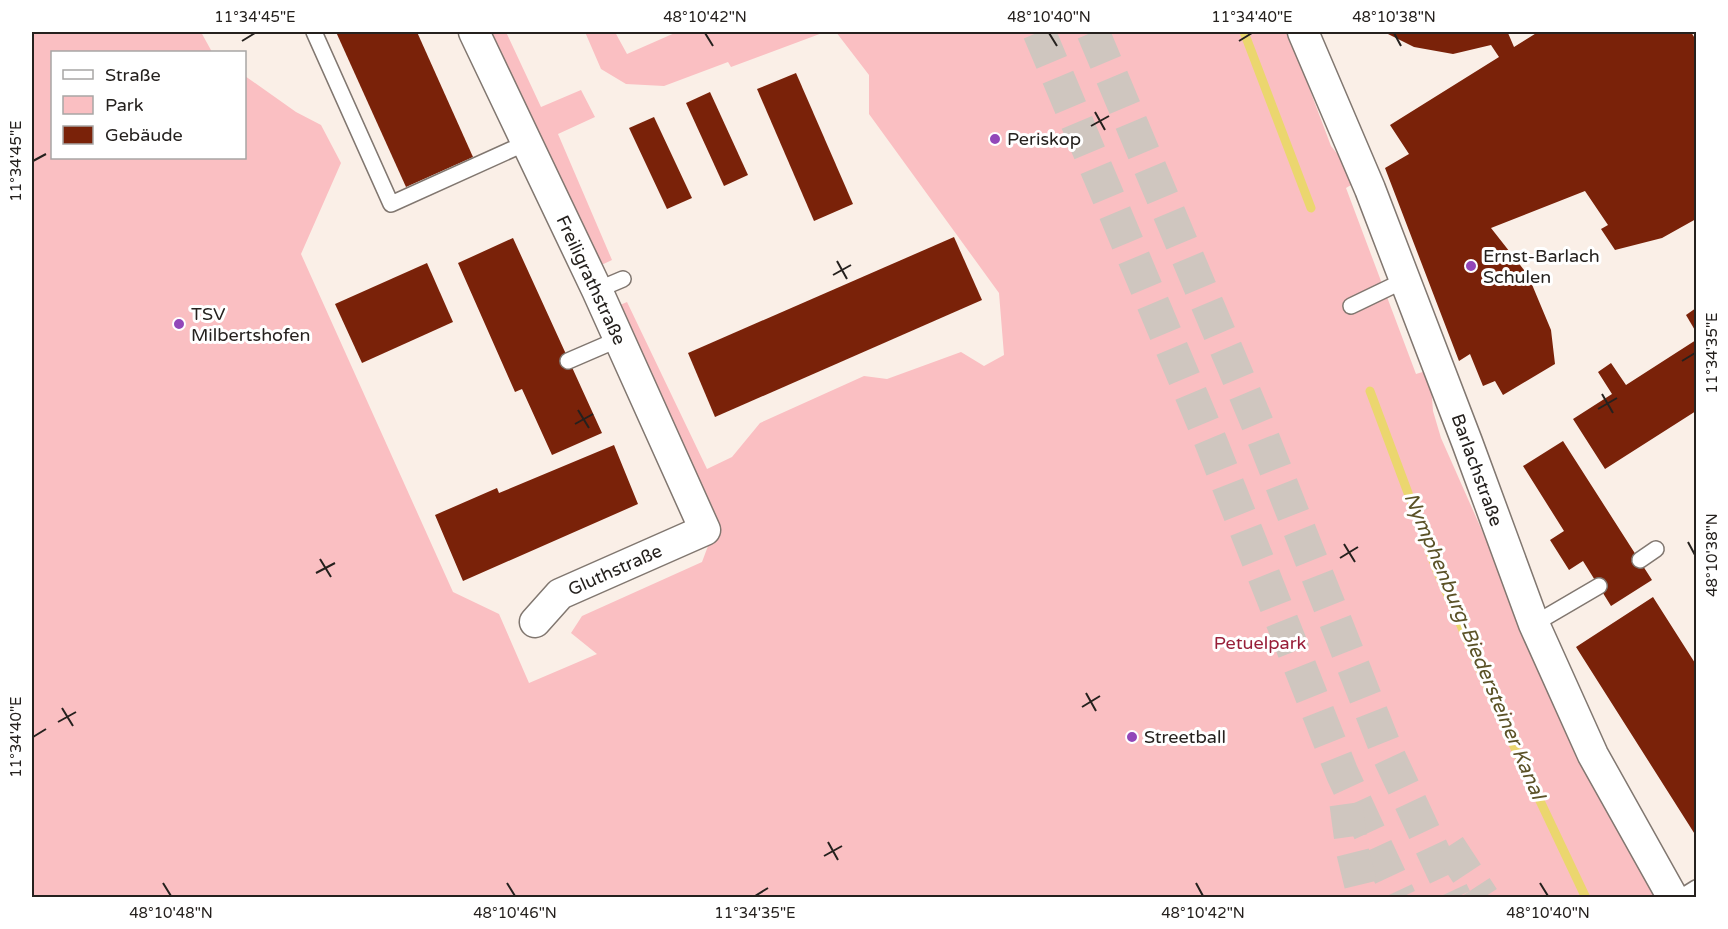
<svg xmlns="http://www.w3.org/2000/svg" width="1728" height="929" viewBox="0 0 1728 929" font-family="'Varela Round',sans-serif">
	<rect width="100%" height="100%" fill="#faefe7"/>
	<!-- green -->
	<g fill="#fabfc2">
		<path d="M 32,32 L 201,32 L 212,52 L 52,52 L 52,158 L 244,158 L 245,76 L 296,112 L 321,125 L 341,163 L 301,254 L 453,592 L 499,614 L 529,683 L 597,654 L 571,633 L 582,616 L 702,562 L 708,546 L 708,514 L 613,308 L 627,302 L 707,469 L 732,457 L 760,423 L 864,376 L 887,379 L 961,352 L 984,366 L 1004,355 L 999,293 L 869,114 L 869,75 L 836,32 L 1288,32 L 1331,146 L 1347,166 L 1356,182 L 1346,188 L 1416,374 L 1426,371 L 1431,385 L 1433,411 L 1441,438 L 1596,788 L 1658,897 L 32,897 Z"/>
		<path d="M 488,32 L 506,32 L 541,107 L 581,90 L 595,117 L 558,134 L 612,260 L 597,267 Z"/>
		<path d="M 585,32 L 615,32 L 627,54 L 677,32 L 825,32 L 731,67 L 728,62 L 664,86 L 626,84 L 601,69 Z"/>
	</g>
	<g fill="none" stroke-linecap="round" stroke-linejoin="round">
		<!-- stream -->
		<g stroke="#ebd66f" stroke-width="9">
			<path d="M 1244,32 L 1311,208"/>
			<path d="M 1370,391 L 1436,568 L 1505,727 L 1586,898"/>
		</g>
	</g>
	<!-- building -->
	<g fill="#7a2209">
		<path d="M 336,32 L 417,32 L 473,157 L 406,187 Z"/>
		<path d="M 1384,32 L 1510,32 L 1508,33 L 1514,47 L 1538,32 L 1691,32 L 1696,40 L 1696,219 L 1662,238 L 1615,250 L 1601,229 L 1608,225 L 1585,191 L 1491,228 L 1528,275 L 1551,330 L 1555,364 L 1503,395 L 1495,381 L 1483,386 L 1470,354 L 1459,361 L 1385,168 L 1409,154 L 1390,125 L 1499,57 L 1491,45 L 1453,54 L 1414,47 Z"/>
		<path d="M 796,73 L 853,204 L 814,221 L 757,89 Z"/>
		<path d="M 710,92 L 748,175 L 724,186 L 686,103 Z"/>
		<path d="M 654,117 L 692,198 L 667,209 L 629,128 Z"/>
		<path d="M 954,237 L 982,300 L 715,417 L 688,353 Z"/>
		<path d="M 513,238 L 602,433 L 552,455 L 522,389 L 515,392 L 458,263 Z"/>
		<path d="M 427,263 L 453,322 L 362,363 L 335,304 Z"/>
		<path d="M 1696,308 L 1696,332 L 1686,315 Z"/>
		<path d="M 1696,340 L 1696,411 L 1605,469 L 1573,419 L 1612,394 L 1598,372 L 1611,363 L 1626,385 Z"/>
		<path d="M 1563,441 L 1652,580 L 1611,606 L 1583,561 L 1569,570 L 1550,540 L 1564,531 L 1523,466 Z"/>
		<path d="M 614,445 L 638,504 L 463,581 L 435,515 L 497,488 L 499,493 Z"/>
		<path d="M 1653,597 L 1695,663 L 1696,662 L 1696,836 L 1576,647 Z"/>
	</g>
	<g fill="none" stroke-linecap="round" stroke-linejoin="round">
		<!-- highway-tunnel -->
		<g stroke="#cfc6bf" stroke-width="33" stroke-dasharray="33 16" stroke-linecap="butt">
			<path d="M 1039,32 L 1211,442 L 1342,773 L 1400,898"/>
			<path d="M 1093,32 L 1258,425 L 1387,752 L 1455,898"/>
			<path d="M 1346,804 L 1352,849 L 1364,898"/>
			<path d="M 1449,846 L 1483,898"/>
		</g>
		<defs>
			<g id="lane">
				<path d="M 314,32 L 391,204 L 526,143"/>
				<path d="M 597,290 L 623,279"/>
				<path d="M 1351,306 L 1405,280"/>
				<path d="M 568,361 L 619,339"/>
				<path d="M 1640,560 L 1656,549"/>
				<path d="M 1534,624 L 1599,586"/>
				<path d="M 1680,898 L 1696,888"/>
			</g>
			<g id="street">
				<path d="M 474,32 L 597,290 L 705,530 L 560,594 L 535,622"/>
				<path d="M 1303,32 L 1370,189 L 1467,442 L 1534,624 L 1593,755 L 1673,898"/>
			</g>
		</defs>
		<!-- lane casing -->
		<use href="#lane" stroke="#817770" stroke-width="18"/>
		<!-- street casing -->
		<use href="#street" stroke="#817770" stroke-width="33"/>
		<!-- lane -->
		<use href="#lane" stroke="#fff" stroke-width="15"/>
		<!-- street -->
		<use href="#street" stroke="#fff" stroke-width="30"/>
	</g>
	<!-- ticks -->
	<path fill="none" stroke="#25211e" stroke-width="2" d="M 705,33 L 713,46M 1049,33 L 1057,46M 1394,33 L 1401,46M 242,41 L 255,33M 1239,41 L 1252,33M 1095,112 L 1105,130M 1091,126 L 1109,116M 33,161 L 46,154M 837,261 L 847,279M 833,275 L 851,265M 1682,361 L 1695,353M 1602,394 L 1613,413M 1598,409 L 1617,398M 578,410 L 589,428M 575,424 L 593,414M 1688,542 L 1695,555M 1344,544 L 1355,562M 1340,558 L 1358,547M 320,559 L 331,577M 316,573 L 335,563M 1086,693 L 1096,711M 1082,707 L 1100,696M 62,708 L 73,726M 58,722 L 76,712M 33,737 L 46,729M 828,842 L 838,860M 824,856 L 842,846M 163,883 L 171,896M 507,883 L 515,896M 1196,883 L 1203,896M 1540,883 L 1548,896M 755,896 L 768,888"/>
	<!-- markers -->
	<g fill="#9247b9" stroke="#fff" stroke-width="2">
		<circle cx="995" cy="139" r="6"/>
		<circle cx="1471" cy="266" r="6"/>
		<circle cx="179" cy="324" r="6"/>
		<circle cx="1132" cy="737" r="6"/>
	</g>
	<g text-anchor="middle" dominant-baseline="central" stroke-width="6" stroke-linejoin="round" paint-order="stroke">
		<!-- poi labels -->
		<g font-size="18" fill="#25211e" stroke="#fff" text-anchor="start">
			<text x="1007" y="139">Periskop</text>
			<text x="1483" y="256">Ernst-Barlach<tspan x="1483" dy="21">Schulen</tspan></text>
			<text x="191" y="314">TSV<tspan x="191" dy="21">Milbertshofen</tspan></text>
			<text x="1144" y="737">Streetball</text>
		</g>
		<!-- street labels -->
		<g font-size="18" fill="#25211e" stroke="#fff">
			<text transform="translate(591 280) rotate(65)">Freiligrathstraße</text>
			<text transform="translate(1477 470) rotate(70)">Barlachstraße</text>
			<text transform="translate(615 570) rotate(-24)">Gluthstraße</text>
		</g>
		<!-- park labels -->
		<g font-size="18" fill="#981e38" stroke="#fff">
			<text x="1260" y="643">Petuelpark</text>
		</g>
		<!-- water labels -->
		<g font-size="20" font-style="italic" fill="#5b5227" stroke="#fff">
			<text transform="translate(1474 646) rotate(67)">Nymphenburg-Biedersteiner Kanal</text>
		</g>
	</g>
	<!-- border -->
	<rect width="1728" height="929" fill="none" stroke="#ffffff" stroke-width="66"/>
	<!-- legend -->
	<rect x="51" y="51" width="195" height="108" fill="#ffffff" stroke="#a8a6a5" stroke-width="1.5"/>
	<rect x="63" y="70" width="30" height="9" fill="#ffffff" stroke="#a8a6a5" stroke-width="1.5"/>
	<text x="105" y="81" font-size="18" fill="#25211e">Straße</text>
	<rect x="63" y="96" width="30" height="18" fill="#fabfc2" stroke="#a8a6a5" stroke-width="1.5"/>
	<text x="105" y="111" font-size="18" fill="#25211e">Park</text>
	<rect x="63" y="126" width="30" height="18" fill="#7a2209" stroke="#a8a6a5" stroke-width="1.5"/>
	<text x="105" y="141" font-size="18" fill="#25211e">Gebäude</text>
	<rect x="33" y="33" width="1662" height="863" fill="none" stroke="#25211e" stroke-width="2"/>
	<g font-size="15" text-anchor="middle" fill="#25211e">
		<text x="255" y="22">11°34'45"E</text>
		<text x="705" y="22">48°10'42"N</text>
		<text x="1049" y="22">48°10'40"N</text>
		<text x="1252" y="22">11°34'40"E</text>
		<text x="1394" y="22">48°10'38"N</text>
		<text transform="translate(16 161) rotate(-90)" y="5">11°34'45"E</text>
		<text transform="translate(1712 353) rotate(-90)" y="5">11°34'35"E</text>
		<text transform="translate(1712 555) rotate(-90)" y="5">48°10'38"N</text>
		<text transform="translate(16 737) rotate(-90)" y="5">11°34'40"E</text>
		<text x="171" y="918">48°10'48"N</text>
		<text x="515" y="918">48°10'46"N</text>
		<text x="755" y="918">11°34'35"E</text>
		<text x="1203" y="918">48°10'42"N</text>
		<text x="1548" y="918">48°10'40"N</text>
	</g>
</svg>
